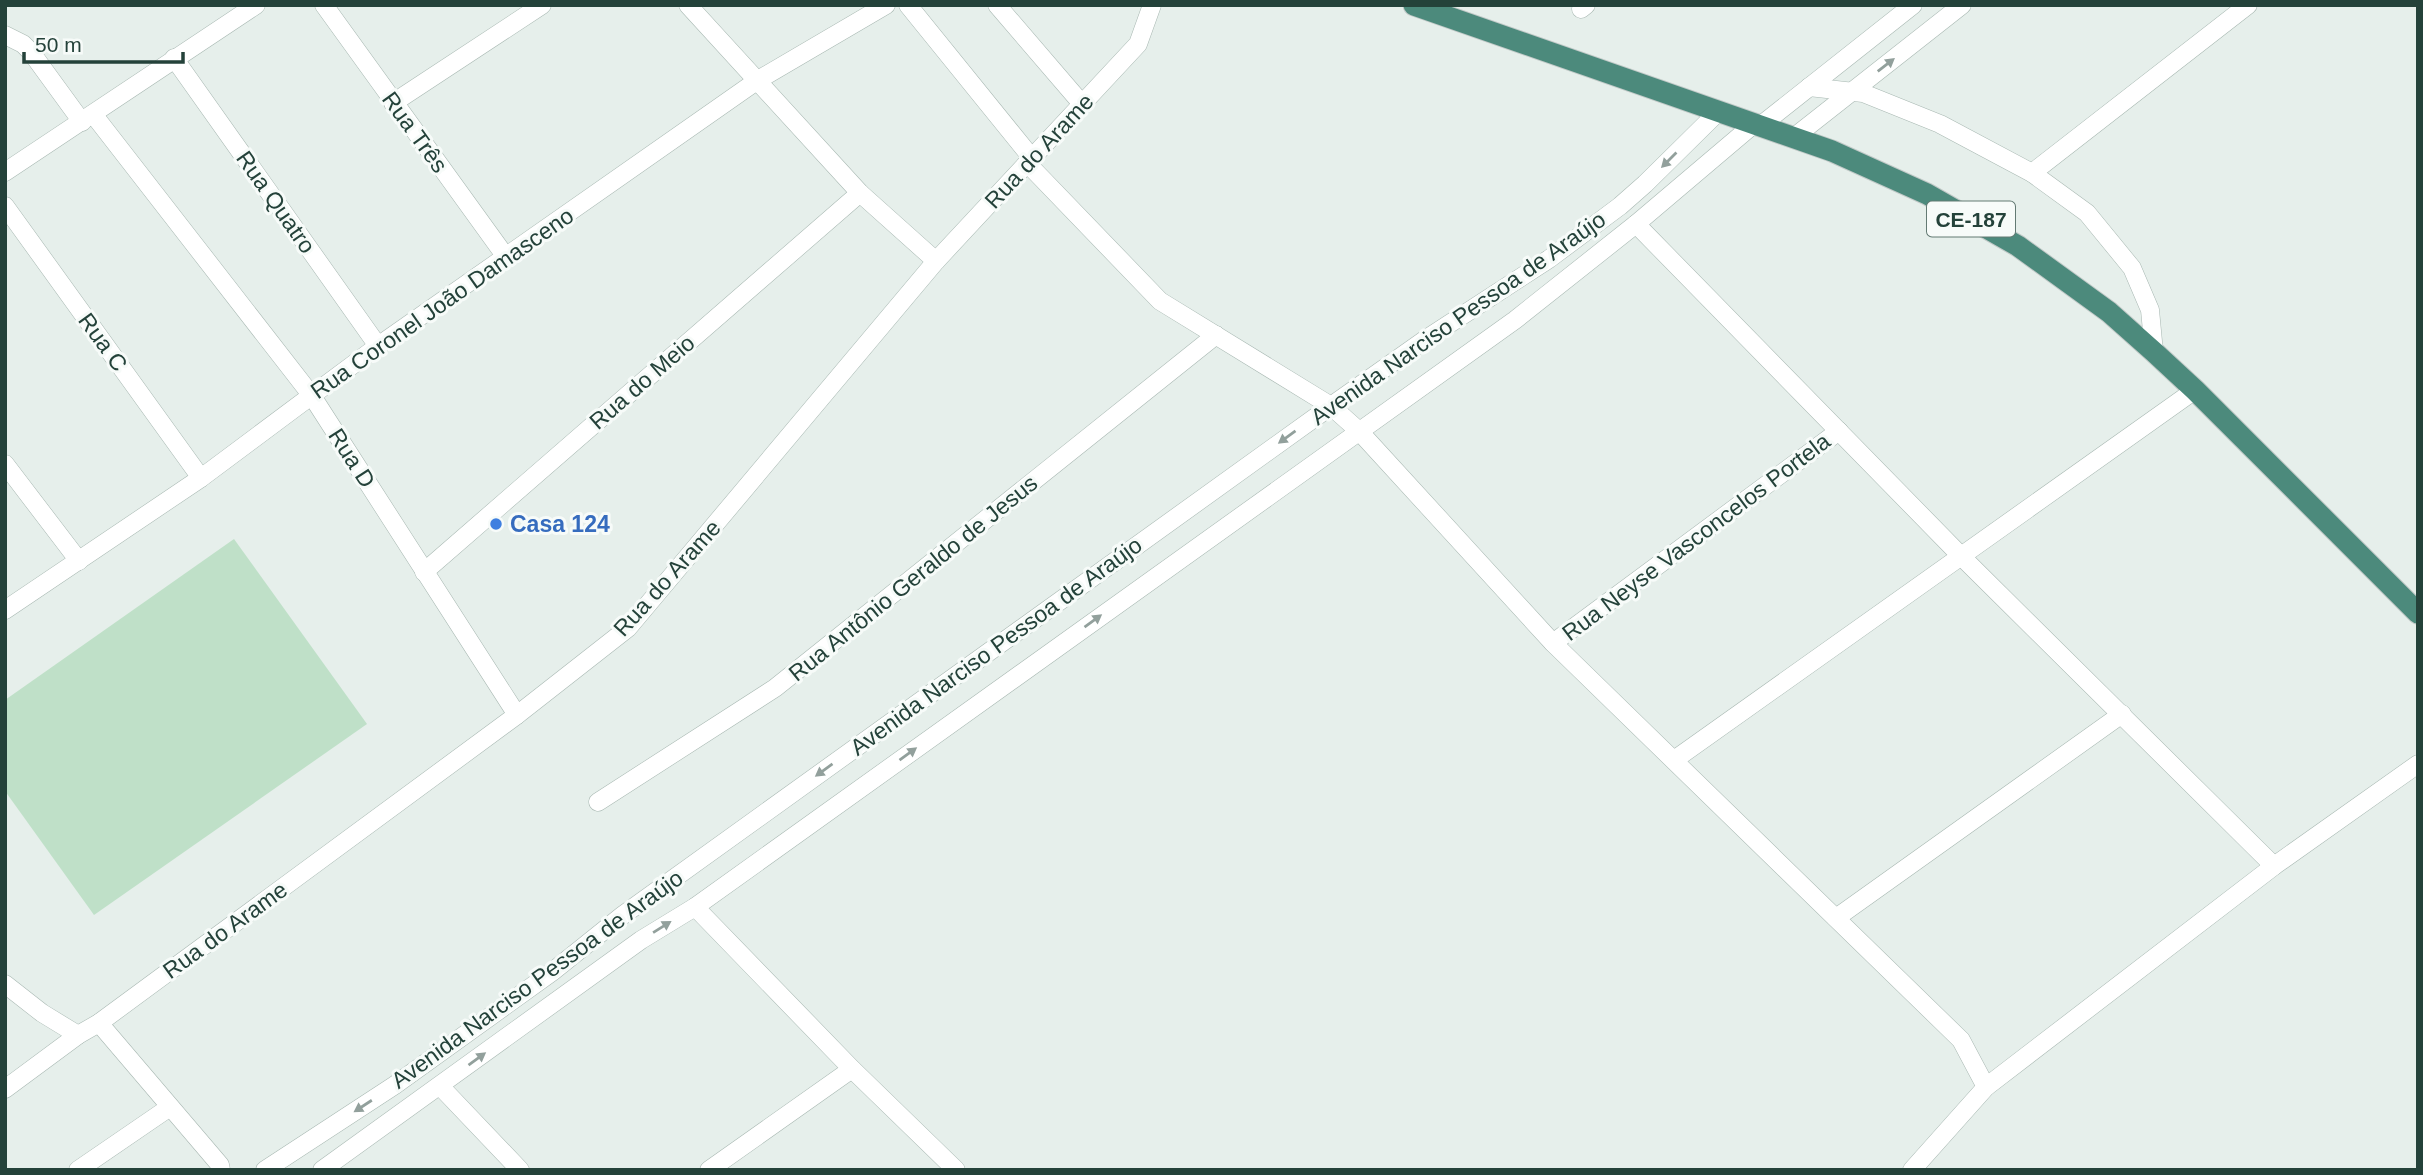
<svg xmlns="http://www.w3.org/2000/svg" width="2423" height="1175" viewBox="0 0 2423 1175" font-family="Arial,sans-serif">
	<rect width="100%" height="100%" fill="#e6efeb"/>
	<!-- green -->
	<path fill="#bfe0c8" d="M 234,539 L 367,724 L 94,915 L 5,791 L 5,700 Z"/>
	<g fill="none" stroke-linecap="round" stroke-linejoin="round">
		<defs>
			<g id="minor">
				<path d="M 324,5 L 506,257"/>
				<path d="M 688,5 L 860,193 L 936,261"/>
				<path d="M 908,5 L 1031,157"/>
				<path d="M 997,5 L 1082,104"/>
				<path d="M 1581,9 L 1586,5"/>
				<path d="M 5,35 L 23,44 L 31,52 L 82,122"/>
				<path d="M 174,58 L 378,346"/>
				<path d="M 1809,87 L 1863,93 L 1940,124 L 2032,173 L 2087,213 L 2132,268 L 2150,310 L 2154,352"/>
				<path d="M 393,103 L 542,5"/>
				<path d="M 93,114 L 312,396 L 517,715"/>
				<path d="M 1760,126 L 1913,5"/>
				<path d="M 1793,138 L 1962,5"/>
				<path d="M 1027,163 L 1160,301 L 1331,406 L 1359,431 L 1553,643 L 1961,1040 L 1986,1087"/>
				<path d="M 5,172 L 256,5"/>
				<path d="M 2032,173 L 2248,5"/>
				<path d="M 5,206 L 201,478"/>
				<path d="M 1636,224 L 1961,556 L 2274,866"/>
				<path d="M 5,464 L 79,561"/>
				<path d="M 424,572 L 860,193"/>
				<path d="M 5,610 L 201,478 L 378,346 L 758,80 L 886,5"/>
				<path d="M 1553,643 L 1839,431"/>
				<path d="M 1674,760 L 2195,390"/>
				<path d="M 598,802 L 775,688 L 1216,335"/>
				<path d="M 695,907 L 852,1069 L 956,1170"/>
				<path d="M 1836,918 L 2122,714"/>
				<path d="M 5,984 L 42,1013 L 78,1035"/>
				<path d="M 99,1023 L 220,1165 L 221,1170"/>
				<path d="M 440,1086 L 520,1170"/>
				<path d="M 5,1089 L 78,1035 L 99,1023 L 517,715 L 628,628 L 936,261 L 1138,44 L 1152,5"/>
				<path d="M 78,1170 L 170,1107"/>
				<path d="M 265,1170 L 395,1085 L 552,972 L 623,915 L 1331,406 L 1423,341 L 1549,259 L 1620,206 L 1645,184 L 1718,112"/>
				<path d="M 322,1170 L 641,940 L 695,907 L 1515,320 L 1636,224 L 1754,124"/>
				<path d="M 709,1170 L 852,1069"/>
				<path d="M 1912,1170 L 1986,1087 L 2274,866 L 2418,764"/>
			</g>
			<path id="trunk" d="M 1414,5 L 1832,151 L 1927,194 L 2018,246 L 2109,312 L 2154,352 L 2195,390 L 2418,613"/>
		</defs>
		<!-- minor casing -->
		<use href="#minor" stroke="#a8b8b2" stroke-width="19"/>
		<!-- trunk casing -->
		<use href="#trunk" stroke="#c2cac8" stroke-width="23"/>
		<!-- minor -->
		<use href="#minor" stroke="#fff" stroke-width="18"/>
		<!-- trunk -->
		<use href="#trunk" stroke="#4c8a7c" stroke-width="21"/>
	</g>
	<!-- one-way arrows -->
	<defs><path id="oneway-solid" d="M-6-.8H1V-3.2L6.5 0L1 3.2V.8H-6Z" transform="scale(1.75)"/></defs>
	<g fill="#92a09c">
		<use href="#oneway-solid" transform="translate(1886 65) rotate(-38)"/>
		<use href="#oneway-solid" transform="translate(1669 160) rotate(135)"/>
		<use href="#oneway-solid" transform="translate(1287 437) rotate(144)"/>
		<use href="#oneway-solid" transform="translate(1093 621) rotate(-36)"/>
		<use href="#oneway-solid" transform="translate(908 754) rotate(-36)"/>
		<use href="#oneway-solid" transform="translate(824 770) rotate(144)"/>
		<use href="#oneway-solid" transform="translate(662 927) rotate(-32)"/>
		<use href="#oneway-solid" transform="translate(477 1059) rotate(-36)"/>
		<use href="#oneway-solid" transform="translate(363 1106) rotate(147)"/>
	</g>
	<!-- markers -->
	<circle fill="#3f7fe0" stroke="#f7fbf9" stroke-width="2.5" cx="496" cy="524" r="7"/>
	<g text-anchor="middle" dominant-baseline="central" stroke-width="6" stroke-linejoin="round" paint-order="stroke">
		<!-- shield labels -->
		<rect fill="#f7fbf9" stroke="#637a73" stroke-width="2" x="1927" y="201.5" width="88" height="35" rx="5"/>
		<g font-size="21" font-weight="bold" fill="#24423a">
			<text x="1971" y="219">CE-187</text>
		</g>
		<!-- street labels -->
		<g font-size="23" fill="#24423a" stroke="#f7fbf9">
			<text transform="translate(415 132) rotate(54)">Rua Três</text>
			<text transform="translate(1039 151) rotate(-47)">Rua do Arame</text>
			<text transform="translate(276 202) rotate(55)">Rua Quatro</text>
			<text transform="translate(442 303) rotate(-35)">Rua Coronel João Damasceno</text>
			<text transform="translate(1458 318) rotate(-35)">Avenida Narciso Pessoa de Araújo</text>
			<text transform="translate(103 342) rotate(54)">Rua C</text>
			<text transform="translate(642 382) rotate(-41)">Rua do Meio</text>
			<text transform="translate(352 458) rotate(57)">Rua D</text>
			<text transform="translate(1696 537) rotate(-37)">Rua Neyse Vasconcelos Portela</text>
			<text transform="translate(667 578) rotate(-48)">Rua do Arame</text>
			<text transform="translate(913 578) rotate(-39)">Rua Antônio Geraldo de Jesus</text>
			<text transform="translate(996 646) rotate(-36)">Avenida Narciso Pessoa de Araújo</text>
			<text transform="translate(225 930) rotate(-36)">Rua do Arame</text>
			<text transform="translate(537 979) rotate(-36)">Avenida Narciso Pessoa de Araújo</text>
		</g>
		<!-- shop labels -->
		<g font-size="23" font-weight="bold" fill="#366cbe" stroke="#f7fbf9" text-anchor="start">
			<text x="510" y="524">Casa 124</text>
		</g>
	</g>
	<!-- border -->
	<rect width="2423" height="1175" fill="none" stroke="#24423a" stroke-width="14"/>
	<!-- scale -->
	<path d="M24 52v10h159v-10" fill="none" stroke="#24423a" stroke-width="3.5"/>
	<text x="35" y="52" font-size="21" fill="#24423a" stroke="#f7fbf9" stroke-width="5" paint-order="stroke">50 m</text>
</svg>
